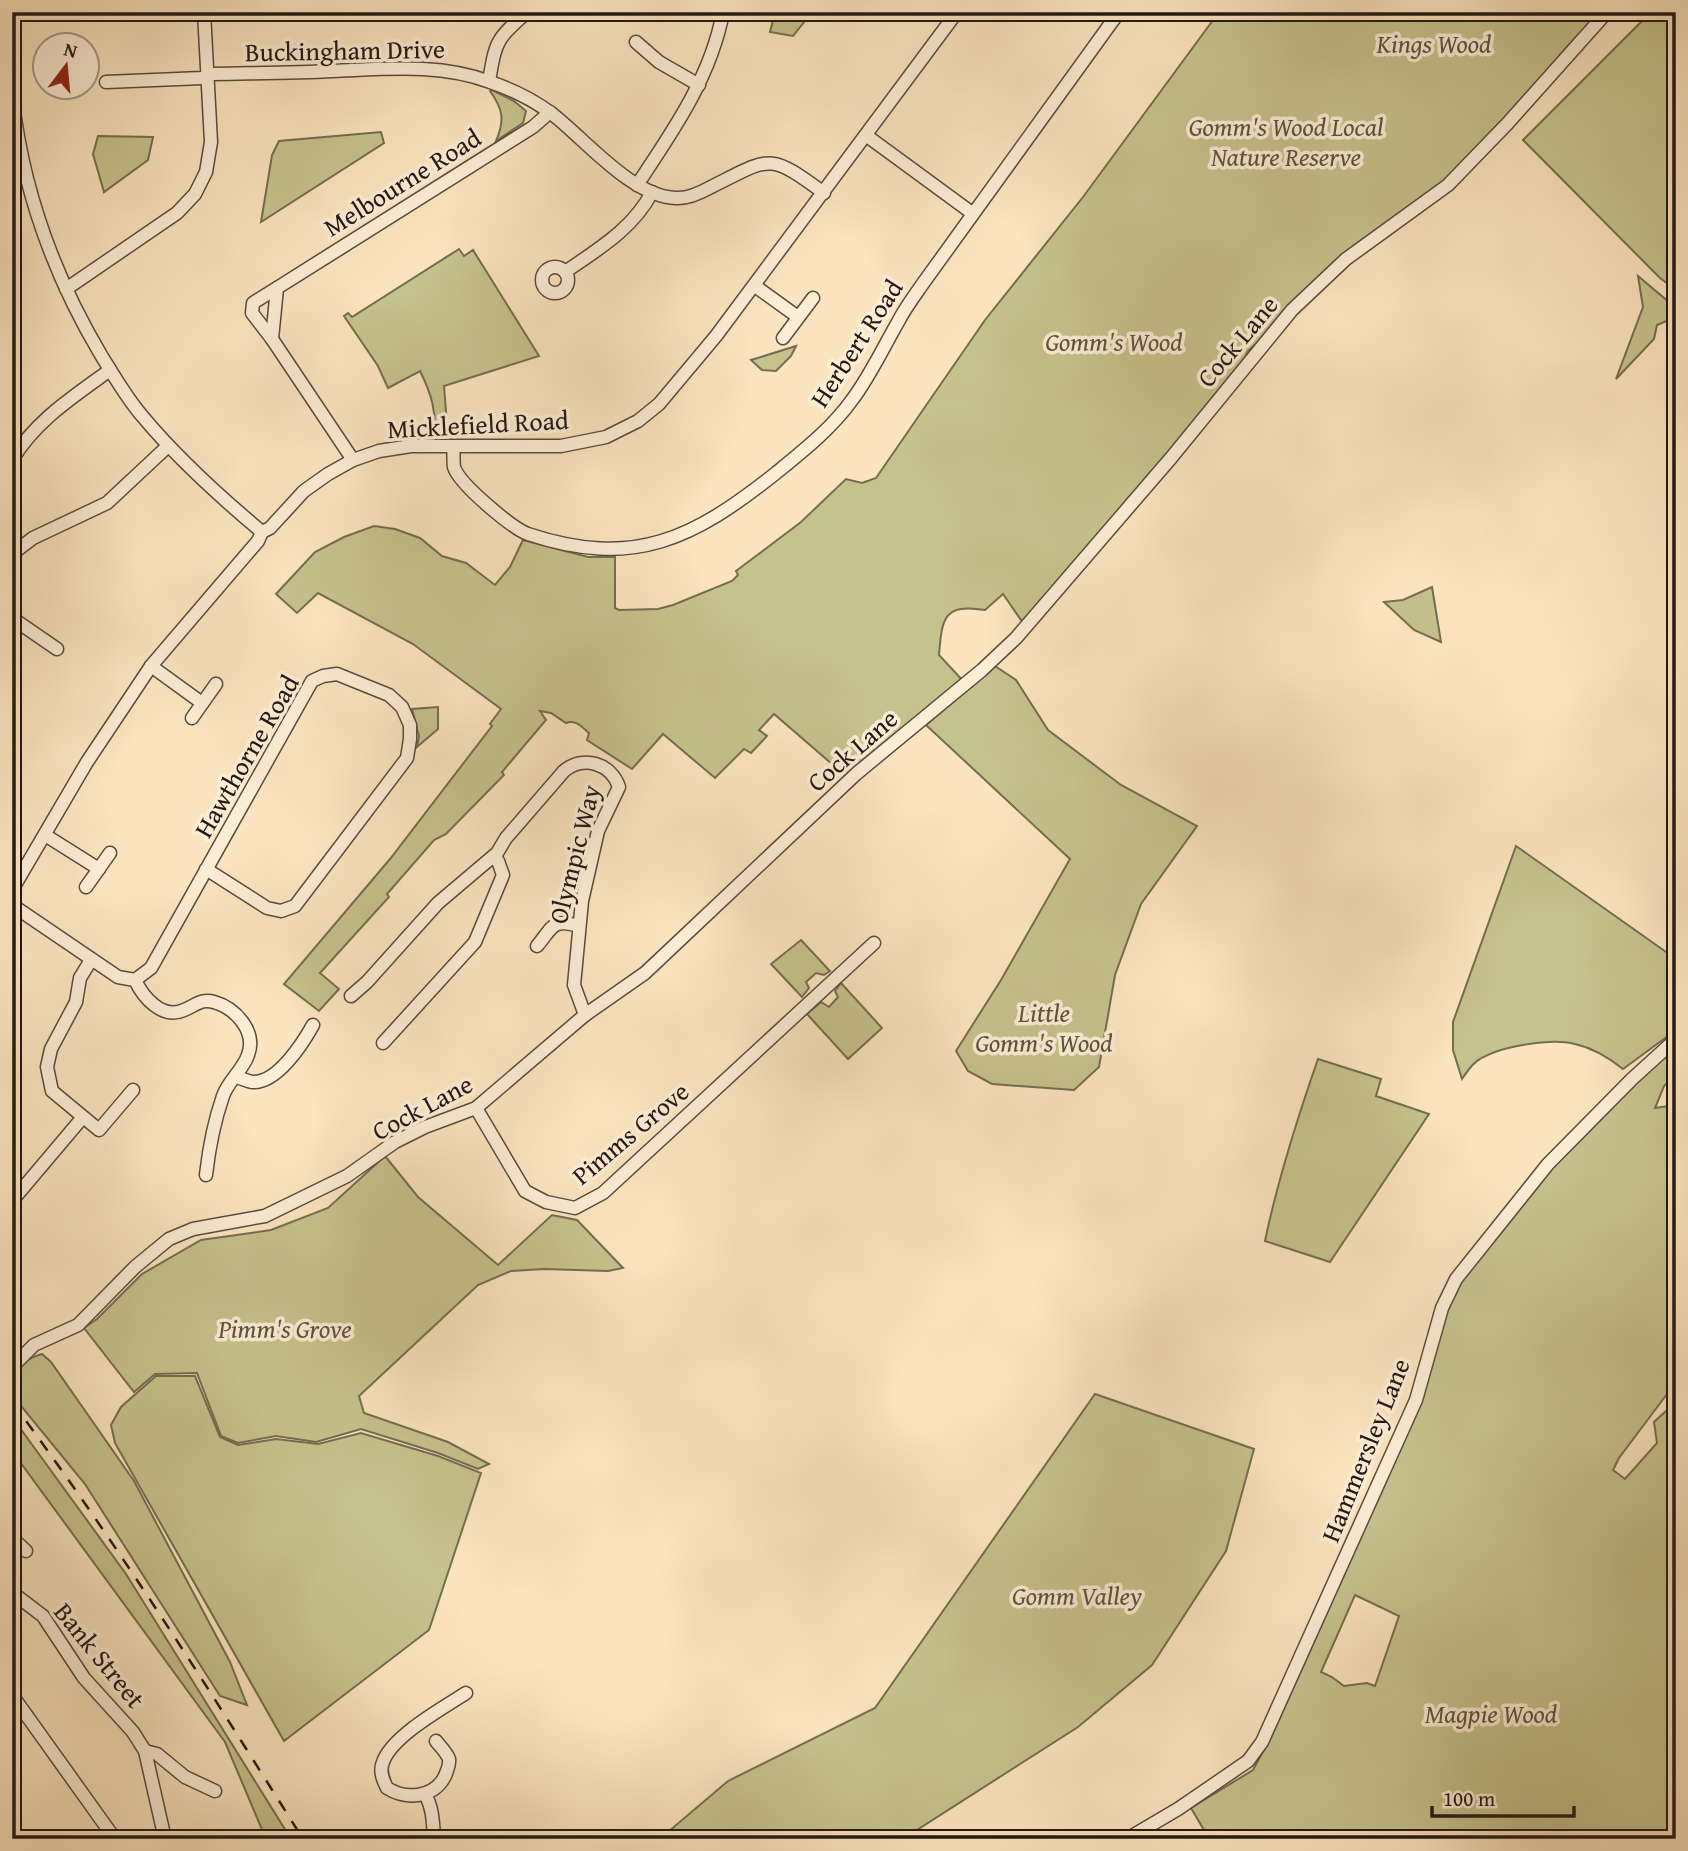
<svg xmlns="http://www.w3.org/2000/svg" width="1688" height="1851" viewBox="0 0 1688 1851" font-family="'Gentium Book Plus',serif">
	<rect width="100%" height="100%" fill="#fbe4bf"/>
	<filter id="stains"><feTurbulence type="fractalNoise" baseFrequency=".00286" numOctaves="4"/><feColorMatrix values="0 0 0 0 .2 0 0 0 0 .09 0 0 0 0 .02 0 0 0 .5 -.17"/></filter>
	<radialGradient id="worn" r=".72"><stop offset=".6" stop-color="#630" stop-opacity="0"/><stop offset="1" stop-color="#630" stop-opacity=".3"/></radialGradient>
	<!-- green -->
	<g fill="#c6c28d" stroke="#746d50" stroke-width="2" fill-rule="evenodd">
		<path d="M 775,12 L 812,12 L 793,36 L 770,32 Z"/>
		<path d="M 1219,12 L 1602,12 L 1567,47 L 1469,161 L 1377,233 L 1248,351 L 1242,364 L 1220,392 L 1023,623 L 1003,594 L 985,610 C 943,603 942,619 939,655 L 964,682 L 847,777 L 774,714 L 759,730 L 767,736 L 751,753 L 744,749 L 715,778 L 663,734 L 632,769 L 587,740 L 589,733 C 582,727 575,719 566,723 L 551,713 L 540,711 L 546,720 L 502,772 L 504,775 L 446,834 L 434,840 L 387,894 L 389,897 L 320,973 L 339,989 L 319,1011 L 284,984 L 390,859 L 492,726 L 490,724 L 501,709 L 413,644 L 318,593 L 297,613 L 276,594 L 315,552 L 344,537 L 374,526 L 395,529 L 420,538 L 442,556 L 466,563 L 495,585 L 510,567 L 523,540 L 588,557 L 615,557 L 615,608 L 619,610 L 658,609 L 673,605 L 732,581 L 738,575 L 736,571 L 801,522 L 846,479 L 862,483 L 876,478 L 985,320 L 1083,197 Z"/>
		<path d="M 1662,12 L 1676,12 L 1676,290 L 1660,278 L 1523,140 L 1646,17 Z"/>
		<path d="M 492,90 L 514,101 L 526,111 L 523,123 L 496,141 C 505,120 503,109 490,91 Z"/>
		<path d="M 381,132 L 384,143 L 261,222 L 272,155 L 279,141 Z"/>
		<path d="M 98,136 L 153,137 L 148,160 L 104,192 L 93,154 Z"/>
		<path d="M 459,249 L 464,256 L 473,250 L 539,356 L 444,386 L 448,437 L 434,437 C 437,412 431,393 420,371 L 388,388 L 378,366 L 344,316 L 348,313 L 352,317 Z"/>
		<path d="M 1638,276 L 1676,308 L 1676,317 L 1657,325 L 1654,339 L 1616,379 L 1643,307 Z"/>
		<path d="M 796,346 L 791,356 L 776,371 L 762,370 L 751,360 Z"/>
		<path d="M 1432,587 L 1441,642 L 1414,630 L 1384,602 L 1403,600 Z"/>
		<path d="M 995,666 L 1016,680 L 1048,730 L 1121,785 L 1197,826 L 1141,904 L 1115,975 L 1099,1067 L 1074,1090 L 992,1084 L 968,1071 L 956,1051 L 1001,980 L 1070,859 L 926,725 Z"/>
		<path d="M 438,707 L 438,729 L 417,747 L 419,736 L 412,709 Z"/>
		<path d="M 1516,846 L 1676,959 L 1676,1030 L 1623,1069 C 1608,1057 1593,1048 1575,1044 C 1551,1038 1501,1046 1480,1059 C 1472,1063 1467,1072 1462,1079 L 1453,1050 L 1453,1022 Z"/>
		<path d="M 801,940 L 830,971 L 824,975 L 816,973 L 806,982 L 809,988 L 802,997 L 771,964 Z"/>
		<path d="M 841,983 L 882,1028 L 848,1059 L 807,1014 L 821,1002 L 829,1007 L 838,997 L 835,991 Z"/>
		<path d="M 1676,1046 L 1676,1074 L 1664,1086 L 1655,1108 L 1676,1105 L 1676,1382 L 1619,1458 L 1613,1470 L 1625,1479 L 1657,1443 L 1654,1422 L 1676,1402 L 1676,1839 L 1209,1839 L 1210,1835 L 1204,1830 L 1191,1808 L 1253,1770 L 1267,1744 L 1420,1404 L 1448,1309 L 1461,1281 L 1555,1165 L 1647,1071 ZM 1355,1595 L 1399,1616 L 1375,1686 L 1367,1683 L 1344,1686 L 1332,1677 L 1321,1672 Z"/>
		<path d="M 1318,1059 L 1381,1079 L 1376,1096 L 1429,1114 L 1330,1262 L 1265,1241 C 1278,1179 1297,1119 1318,1059 Z"/>
		<path d="M 385,1156 L 418,1197 L 498,1265 L 552,1215 L 577,1220 L 623,1268 L 608,1271 L 544,1269 L 511,1271 L 478,1285 L 359,1396 L 364,1413 L 448,1442 L 489,1464 L 478,1469 L 438,1453 L 361,1429 L 316,1442 L 276,1436 L 238,1443 L 221,1436 L 197,1373 L 155,1374 L 134,1392 L 84,1328 L 97,1319 L 142,1274 L 201,1240 L 271,1230 L 328,1208 Z"/>
		<path d="M 42,1354 L 51,1362 L 134,1481 L 230,1662 L 247,1705 L 220,1696 L 85,1484 L 12,1395 C 12,1370 18,1361 42,1354 Z"/>
		<path d="M 156,1376 L 195,1376 L 220,1437 L 238,1445 L 276,1439 L 318,1444 L 361,1433 L 438,1456 L 481,1473 L 429,1630 L 284,1741 L 115,1443 L 111,1425 L 121,1407 Z"/>
		<path d="M 1095,1394 L 1254,1449 L 1226,1551 L 1152,1665 L 1078,1727 L 909,1835 L 895,1839 L 655,1839 L 668,1832 L 728,1781 L 875,1708 Z"/>
		<path d="M 12,1417 L 126,1574 L 291,1839 L 266,1839 L 225,1742 L 12,1451 Z"/>
	</g>
	<g fill="none" stroke-linecap="round" stroke-linejoin="round">
		<defs>
			<g id="minor">
				<path d="M 636,42 L 659,62 L 699,85"/>
				<path d="M 489,81 C 496,40 496,40 527,12"/>
				<path d="M 106,82 L 202,78 L 211,74 C 251,73 292,73 333,71 C 385,69 440,63 490,82 C 511,89 533,100 551,113 C 585,139 632,197 676,198 C 688,199 702,192 711,187 C 771,157 768,152 824,193"/>
				<path d="M 12,95 C 22,187 54,276 101,355 C 114,376 127,399 143,417 C 179,460 219,496 262,532"/>
				<path d="M 867,136 L 972,213"/>
				<path d="M 637,185 C 673,131 711,77 723,12"/>
				<circle cx="555" cy="280" r="13"/>
				<path d="M 565,272 C 597,250 634,228 652,192"/>
				<path d="M 755,286 L 798,317"/>
				<path d="M 66,289 L 177,213 L 195,194 L 206,172 L 211,142 L 204,12"/>
				<path d="M 783,338 L 813,298"/>
				<path d="M 272,339 L 252,313 L 253,303 L 277,288"/>
				<path d="M 453,446 C 454,453 453,461 454,467 C 459,484 512,528 528,534 C 634,569 693,539 776,473 C 803,451 832,428 852,400 C 870,376 883,348 898,322 C 905,308 915,295 924,282 L 1119,12"/>
				<path d="M 12,460 C 35,421 74,396 110,370"/>
				<path d="M 353,460 L 272,339 L 277,288 L 533,127 L 550,112"/>
				<path d="M 12,554 L 33,538 L 107,503 L 168,446"/>
				<path d="M 12,618 L 57,649"/>
				<path d="M 151,666 L 202,703"/>
				<path d="M 192,718 L 216,684"/>
				<path d="M 45,835 L 99,869"/>
				<path d="M 86,887 L 110,853"/>
				<path d="M 12,890 L 87,762 L 151,666 L 258,541 L 262,532 L 270,528 L 304,491 L 328,474 L 353,460 L 379,451 L 411,446 L 561,446 L 606,437 L 638,421 L 659,404 L 716,336 L 957,12"/>
				<path d="M 12,905 L 118,977 L 135,980 L 151,968 L 312,681 L 323,676 L 337,674 L 389,695 L 402,707 L 410,725 L 410,739 L 407,758 L 295,906 L 281,911 L 267,908 L 206,869"/>
				<path d="M 537,946 C 553,927 552,918 579,926"/>
				<path d="M 91,960 L 80,978 L 76,1002 L 51,1049 L 47,1067 L 52,1091 L 99,1130 L 133,1090"/>
				<path d="M 135,980 C 143,997 162,1020 184,1010 C 195,1006 201,998 214,1002 C 235,1008 257,1031 248,1055 C 243,1070 228,1081 223,1096 C 214,1122 209,1148 206,1175"/>
				<path d="M 351,996 L 367,982 L 438,903 L 497,853 L 506,838 L 564,771 C 583,755 611,763 619,787 L 598,831 L 582,901 L 574,985 L 585,1015"/>
				<path d="M 383,1043 L 475,942 L 503,875 L 498,861 L 493,858"/>
				<path d="M 236,1077 C 241,1078 247,1081 252,1082 C 277,1084 303,1043 313,1025"/>
				<path d="M 476,1108 L 525,1191 L 546,1202 L 575,1208 L 603,1193 L 874,943"/>
				<path d="M 12,1201 L 83,1117"/>
				<path d="M 12,1367 L 34,1345 L 78,1325 L 135,1267 L 169,1239 L 193,1229 L 265,1216 L 347,1176 L 395,1142 L 425,1127 L 476,1108 L 585,1015 L 645,973 L 856,774 L 982,670 L 1016,638 L 1171,458 L 1292,310 L 1346,259 L 1448,185 L 1507,124 L 1607,12"/>
				<path d="M 12,1538 L 26,1551"/>
				<path d="M 12,1595 L 18,1597 L 43,1616 L 84,1678 L 133,1732 L 145,1751 L 165,1839"/>
				<path d="M 12,1695 L 115,1839"/>
				<path d="M 436,1741 C 440,1746 447,1753 449,1759 C 450,1766 447,1770 445,1776 C 434,1798 406,1800 387,1788 C 383,1780 379,1771 383,1762 C 392,1736 443,1708 466,1693"/>
				<path d="M 145,1751 L 157,1754 L 185,1777 L 215,1791"/>
				<path d="M 425,1794 C 433,1808 433,1823 434,1839"/>
				<path d="M 1127,1839 L 1178,1809 L 1248,1761 L 1262,1742 L 1416,1400 L 1442,1308 L 1456,1279 L 1548,1164 L 1632,1079 L 1676,1039"/>
			</g>
		</defs>
		<!-- minor casing -->
		<use href="#minor" stroke="#594b3e" stroke-width="15"/>
		<!-- minor -->
		<use href="#minor" stroke="#fcedd5" stroke-width="12"/>
		<!-- rail -->
		<path stroke="#231813" stroke-width="2.5" stroke-dasharray="12 12" stroke-linecap="butt" d="M 12,1402 C 117,1543 210,1691 303,1839"/>
	</g>
	<g text-anchor="middle" dominant-baseline="central" stroke-width="7" stroke-linejoin="round" paint-order="stroke">
		<!-- park labels -->
		<g font-size="26" font-style="italic" fill="#5c543e" stroke="#fcedd5">
			<text x="1434" y="43">Kings Wood</text>
			<text x="1286" y="126">Gomm's Wood Local<tspan x="1286" dy="30">Nature Reserve</tspan></text>
			<text x="1114" y="341">Gomm's Wood</text>
			<text x="1044" y="1012">Little<tspan x="1044" dy="30">Gomm's Wood</tspan></text>
			<text x="285" y="1328">Pimm's Grove</text>
			<text x="1077" y="1595">Gomm Valley</text>
			<text x="1491" y="1713">Magpie Wood</text>
		</g>
		<!-- street labels -->
		<g font-size="26" fill="#231813" stroke="#fcedd5">
			<text transform="translate(345 50) rotate(-1)">Buckingham Drive</text>
			<text transform="translate(402 182) rotate(-32)">Melbourne Road</text>
			<text transform="translate(1237 341) rotate(-50)">Cock Lane</text>
			<text transform="translate(856 343) rotate(-57)">Herbert Road</text>
			<text transform="translate(478 424) rotate(-3)">Micklefield Road</text>
			<text transform="translate(852 750) rotate(-41)">Cock Lane</text>
			<text transform="translate(246 756) rotate(-60)">Hawthorne Road</text>
			<text transform="translate(574 854) rotate(-76)">Olympic Way</text>
			<text transform="translate(422 1107) rotate(-28)">Cock Lane</text>
			<text transform="translate(630 1133) rotate(-40)">Pimms Grove</text>
			<text transform="translate(1365 1450) rotate(-68)">Hammersley Lane</text>
			<text transform="translate(100 1655) rotate(51)">Bank Street</text>
		</g>
	</g>
	<!-- margin -->
	<rect width="1688" height="1851" fill="none" stroke="#fbe4bf" stroke-width="42"/>
	<rect x="14" y="14" width="1660" height="1823" fill="none" stroke="#231813" stroke-width="3.5"/>
	<rect x="21" y="21" width="1646" height="1809" fill="none" stroke="#231813" stroke-width="2"/>
	<!-- north arrow -->
	<g transform="translate(66 66) rotate(16)"><circle r="33" fill="#fcedd5" stroke="#a59887" stroke-width="2"/>
	<path d="M0-5L12 26L0 18L-12 26Z" fill="#8f2418"/>
	<text y="-10" font-size="19" font-weight="bold" text-anchor="middle" fill="#231813">N</text>
	</g>
	<!-- scale -->
	<path d="M1432 1806v10h142v-10" fill="none" stroke="#231813" stroke-width="3.5"/>
	<text x="1443" y="1806" font-size="21" fill="#231813" stroke="#fcedd5" stroke-width="5" paint-order="stroke">100 m</text>
	<rect width="100%" height="100%" filter="url(#stains)"/>
	<rect width="100%" height="100%" fill="url(#worn)"/>
</svg>
